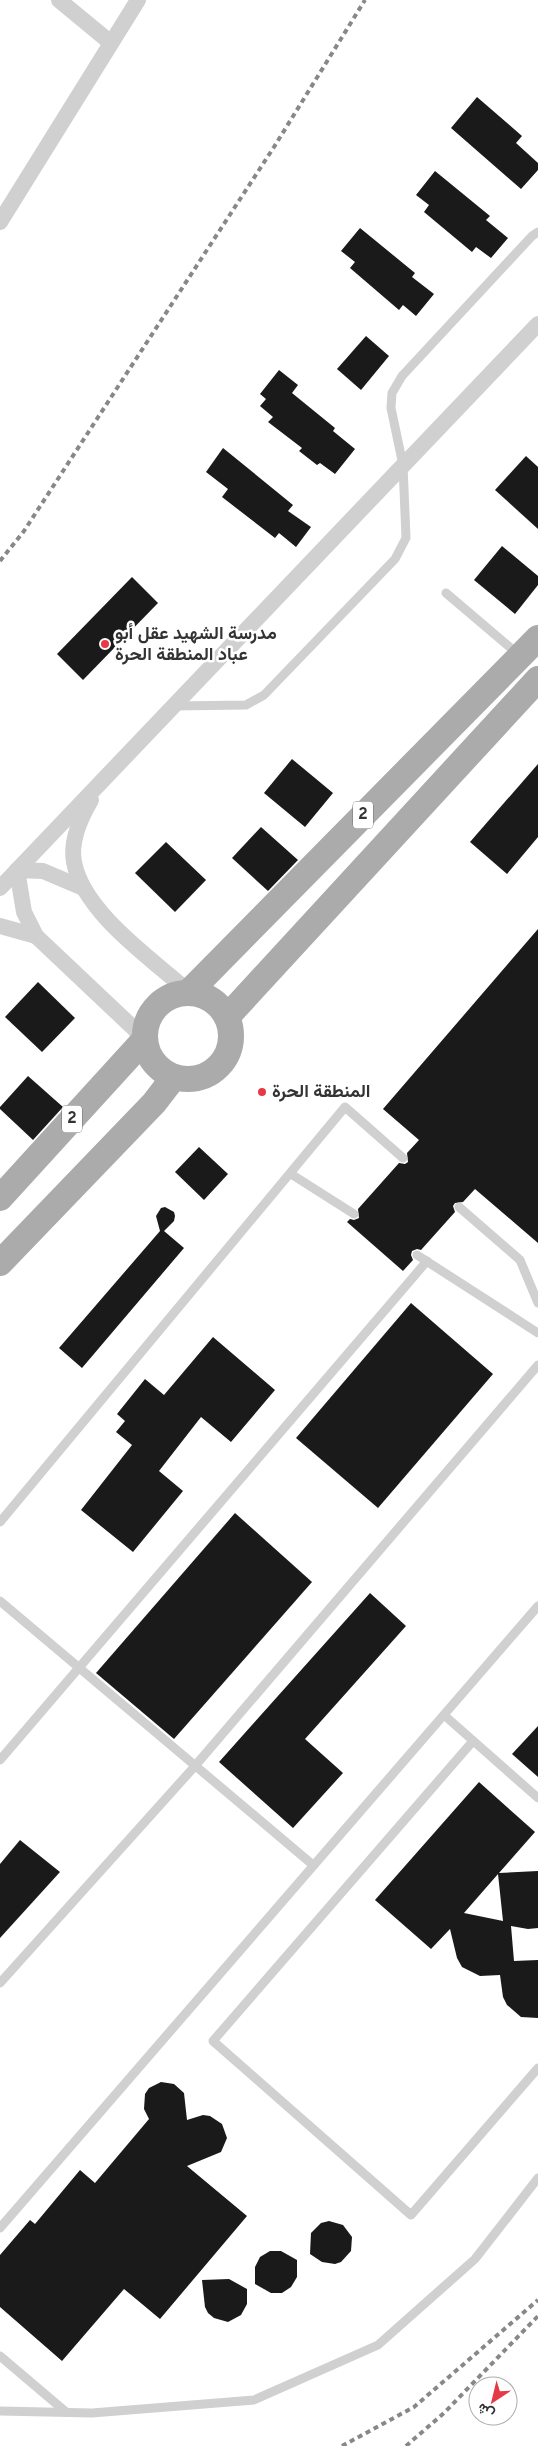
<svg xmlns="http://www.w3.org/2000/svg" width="538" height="2446" viewBox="0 0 538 2446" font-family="Overpass,Vazirmatn,sans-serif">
	<rect width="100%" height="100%" fill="#fff"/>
	<!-- building -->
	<g fill="#1a1a1a" fill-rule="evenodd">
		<path d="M 477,97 L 522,136 L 516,143 L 538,163 L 538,170 L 521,189 L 451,128 Z"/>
		<path d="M 435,171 L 490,216 L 486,220 L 508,238 L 491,258 L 476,247 L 472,252 L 424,212 L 429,205 L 416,195 Z"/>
		<path d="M 360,228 L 415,273 L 412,277 L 434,294 L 416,316 L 403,305 L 399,310 L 350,268 L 355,262 L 341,251 Z"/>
		<path d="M 366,336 L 389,356 L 361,390 L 337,369 Z"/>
		<path d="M 279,370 L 298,385 L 292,393 L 335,428 L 333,431 L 355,449 L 335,474 L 320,463 L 317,465 L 299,451 L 302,448 L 268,422 L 273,417 L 260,406 L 266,399 L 260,394 Z"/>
		<path d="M 223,448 L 293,505 L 288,511 L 311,527 L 296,547 L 279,533 L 275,538 L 222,497 L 228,489 L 206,472 Z"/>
		<path d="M 526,456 L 538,467 L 538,529 L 495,490 Z"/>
		<path d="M 502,546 L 538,576 L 538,585 L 515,614 L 474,580 Z"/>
		<path d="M 132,577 L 158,603 L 83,680 L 57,654 Z"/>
		<path d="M 292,759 L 333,793 L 305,827 L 264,793 Z"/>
		<path d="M 538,764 L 538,837 L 507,874 L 470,842 Z"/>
		<path d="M 261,827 L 298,860 L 268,891 L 232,858 Z"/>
		<path d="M 166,842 L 206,880 L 175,912 L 135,873 Z"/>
		<path d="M 538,929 L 538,1243 L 475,1189 L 463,1202 L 455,1203 L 453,1206 L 455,1212 L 421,1250 L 417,1249 L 412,1251 L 411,1255 L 413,1260 L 403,1271 L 347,1222 L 350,1219 L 354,1220 L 359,1218 L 358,1209 L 399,1163 L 405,1164 L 408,1162 L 407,1153 L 419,1140 L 383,1109 Z"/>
		<path d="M 38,982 L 75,1018 L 42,1052 L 5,1017 Z"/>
		<path d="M 28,1076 L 63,1107 L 33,1140 L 0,1109 L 0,1107 Z"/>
		<path d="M 199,1147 L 228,1174 L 204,1200 L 175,1172 Z"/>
		<path d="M 165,1207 L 174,1212 L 175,1216 L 174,1221 L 164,1231 L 184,1248 L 82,1368 L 59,1348 L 160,1231 L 156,1216 L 161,1208 Z"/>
		<path d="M 411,1303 L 493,1374 L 378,1508 L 296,1438 Z"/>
		<path d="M 213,1337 L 275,1390 L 231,1442 L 201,1417 L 159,1471 L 183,1491 L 133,1552 L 81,1510 L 132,1445 L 116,1432 L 125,1421 L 117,1414 L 145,1379 L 164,1395 Z"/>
		<path d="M 235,1513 L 312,1582 L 174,1739 L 96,1673 Z"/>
		<path d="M 370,1593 L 406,1626 L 305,1739 L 343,1773 L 293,1828 L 219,1762 Z"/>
		<path d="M 538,1726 L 538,1777 L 512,1754 Z"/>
		<path d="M 479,1782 L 535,1832 L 499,1873 L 538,1871 L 538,1928 L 528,1929 L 511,1926 L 514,1961 L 538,1960 L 538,2018 L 521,2017 L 507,2005 L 503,1997 L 500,1975 L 480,1976 L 462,1967 L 457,1958 L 450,1929 L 431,1949 L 375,1900 ZM 498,1874 L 503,1921 L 464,1913 Z"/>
		<path d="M 20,1840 L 60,1872 L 0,1938 L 0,1864 Z"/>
		<path d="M 161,2082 L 174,2084 L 184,2093 L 187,2120 L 203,2115 L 210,2116 L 222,2124 L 227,2138 L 221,2152 L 187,2166 L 247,2216 L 160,2319 L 124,2289 L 62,2361 L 0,2307 L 0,2255 L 30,2220 L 35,2224 L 80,2170 L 95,2183 L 149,2119 L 144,2109 L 145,2094 L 149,2088 Z"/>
		<path d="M 329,2221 L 343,2225 L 352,2237 L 351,2251 L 341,2262 L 335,2264 L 322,2262 L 310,2254 L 311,2233 L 321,2223 Z"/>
		<path d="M 270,2251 L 281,2251 L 297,2260 L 297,2277 L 291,2287 L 282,2293 L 271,2293 L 255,2284 L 255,2267 L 260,2257 Z"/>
		<path d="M 229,2279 L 247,2289 L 247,2304 L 241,2315 L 228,2322 L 214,2318 L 208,2313 L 205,2307 L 202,2280 Z"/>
	</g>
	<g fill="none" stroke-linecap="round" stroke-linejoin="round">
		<!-- service -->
		<g stroke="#d0d0d0" stroke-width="9">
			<path d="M 446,593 L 519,655"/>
			<path d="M 173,706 L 246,705 L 264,695 L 395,559 L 406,538 L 403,465 L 391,408 L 392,393 L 402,376 L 532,236 L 538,232"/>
			<path d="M 291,1174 L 354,1214"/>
			<path d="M 459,1207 L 520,1260 L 538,1303"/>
			<path d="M 417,1255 L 538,1333"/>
			<path d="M 0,1522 L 345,1107 L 403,1158"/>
			<path d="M 0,1601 L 313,1865"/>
			<path d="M 444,1715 L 538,1798"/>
			<path d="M 473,1741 L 213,2041 L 411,2215 L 538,2068"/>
			<path d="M 0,1760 L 427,1261"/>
			<path d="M 0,1983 L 195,1766 L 538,1365"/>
			<path d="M 0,2228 L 538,1606"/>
			<path d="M 0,2356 L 66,2412"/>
			<path d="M 0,2411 L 92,2413 L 254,2400 L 378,2345 L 475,2259 L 538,2178"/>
		</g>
		<!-- minor -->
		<g stroke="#d0d0d0" stroke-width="16">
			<path d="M 59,0 L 111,43"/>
			<path d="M 0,222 L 138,0"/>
			<path d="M 91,800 C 81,817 70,841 74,862 C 83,912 152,959 189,992"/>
			<path d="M 0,888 L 538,324"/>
			<path d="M 83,888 L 43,871 L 17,870 L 24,912 L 36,936 L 145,1039"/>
			<path d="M 0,926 L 36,936"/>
		</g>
		<!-- primary -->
		<g stroke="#ababab" stroke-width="26">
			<path d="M 189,992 L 538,638"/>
			<circle cx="188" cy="1036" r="43"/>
			<path d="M 227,1017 L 538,679"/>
			<path d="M 0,1198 L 145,1039"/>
			<path d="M 0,1263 L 154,1103 L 174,1077"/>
		</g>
		<!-- rail -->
		<g stroke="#888" stroke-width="4" stroke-dasharray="5 4" stroke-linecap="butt">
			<path d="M 0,561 L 24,531 L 274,147 L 365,0"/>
			<path d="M 342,2446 L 414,2407 L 538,2300"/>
			<path d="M 406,2446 L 444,2413 L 538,2316"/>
		</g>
	</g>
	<!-- markers -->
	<g fill="#e63946" stroke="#fff" stroke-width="2">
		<circle cx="105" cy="644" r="5"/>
		<circle cx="262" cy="1092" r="5"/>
	</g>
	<g text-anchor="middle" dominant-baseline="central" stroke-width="5" stroke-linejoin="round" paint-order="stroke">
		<!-- shield labels -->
		<g fill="#fff" stroke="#707070" stroke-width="1">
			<rect x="353" y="801.5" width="20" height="27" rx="4"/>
			<rect x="62" y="1105.5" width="20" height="27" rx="4"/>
		</g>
		<g font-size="16" font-weight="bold" fill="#333">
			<text x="363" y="815">2</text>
			<text x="72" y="1119">2</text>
		</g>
		<!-- poi labels -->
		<g font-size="18" font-weight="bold" fill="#333" stroke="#fff" text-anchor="start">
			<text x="115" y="634">مدرسة الشهيد عقل أبو<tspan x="115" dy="21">عباد المنطقة الحرة</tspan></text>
			<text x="272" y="1092">المنطقة الحرة</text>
		</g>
	</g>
	<!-- north arrow -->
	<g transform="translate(493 2401) rotate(215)"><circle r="24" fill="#ffffff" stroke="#adadad"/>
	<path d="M0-4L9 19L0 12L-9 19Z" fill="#e63946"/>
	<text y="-8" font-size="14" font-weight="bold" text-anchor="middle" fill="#333333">ش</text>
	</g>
</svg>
